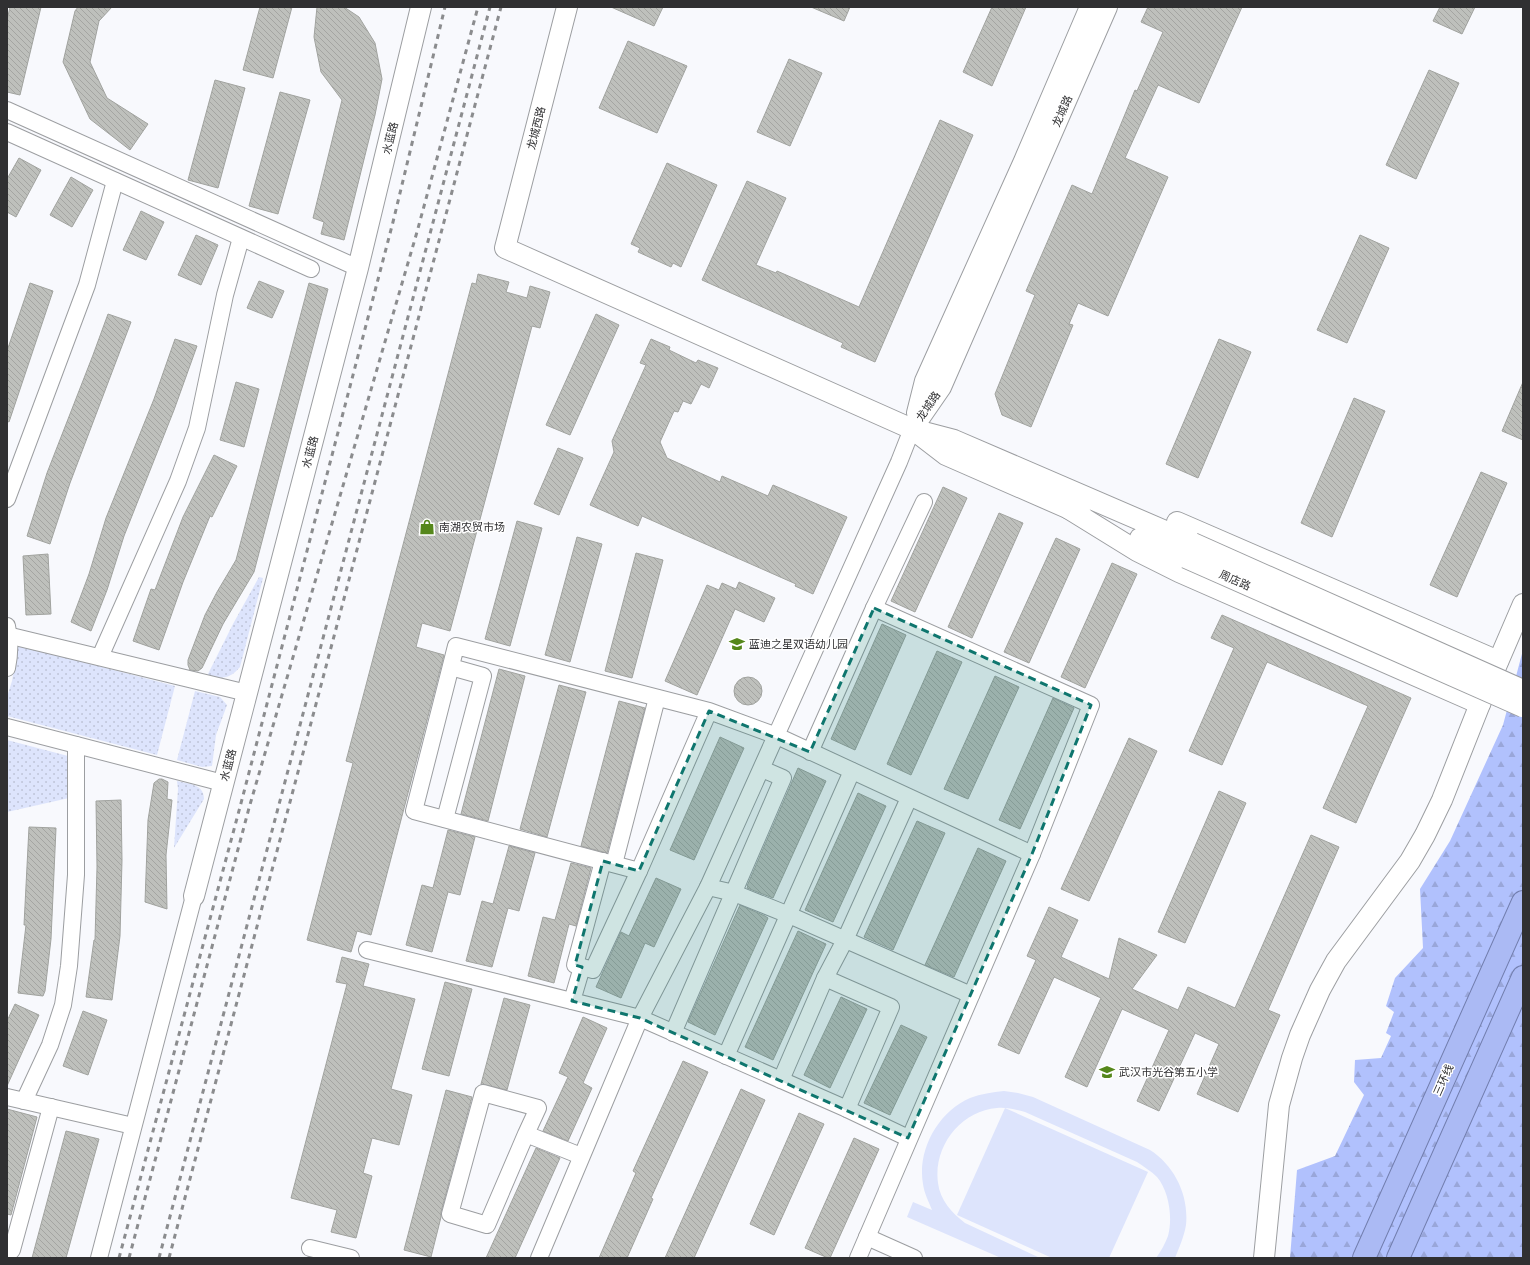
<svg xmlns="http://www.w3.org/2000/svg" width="1530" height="1265" viewBox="0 0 1530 1265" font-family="Quicksand,'Noto Sans SC',sans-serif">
	<defs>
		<pattern id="grass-dots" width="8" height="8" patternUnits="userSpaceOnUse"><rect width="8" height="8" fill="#dde4fc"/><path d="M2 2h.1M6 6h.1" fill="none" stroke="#bec4d8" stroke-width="1.8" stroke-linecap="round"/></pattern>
		<pattern id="forest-firs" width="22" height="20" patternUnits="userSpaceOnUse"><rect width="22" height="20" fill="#b1c1fd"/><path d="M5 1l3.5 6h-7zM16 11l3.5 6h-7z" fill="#99a6d9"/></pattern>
		<pattern id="building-back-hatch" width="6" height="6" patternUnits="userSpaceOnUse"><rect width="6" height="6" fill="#bec0bc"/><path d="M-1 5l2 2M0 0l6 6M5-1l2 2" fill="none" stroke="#a4a5a2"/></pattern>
	</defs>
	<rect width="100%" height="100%" fill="#f8f9fd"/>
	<!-- grass -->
	<g fill="url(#grass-dots)">
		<path d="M 259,577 L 263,578 L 240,667 C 230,679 222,679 207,676 L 233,624 Z"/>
		<path d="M 18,645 L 175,686 L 157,755 L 7,716 L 7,697 L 12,681 Z"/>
		<path d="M 195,691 L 220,697 L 227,705 L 216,735 L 212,766 L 202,767 L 177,760 Z"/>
		<path d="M 7,740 L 68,756 L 69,798 L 7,812 Z"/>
		<path d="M 177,781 C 189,784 204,784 204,799 L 174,848 L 178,789 Z"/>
	</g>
	<!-- forest -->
	<path fill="url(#forest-firs)" d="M 1523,650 L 1523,1258 L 1290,1258 L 1297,1170 L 1335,1156 L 1364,1095 L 1354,1082 L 1355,1060 L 1381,1058 L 1391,1036 L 1386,1033 L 1394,1012 L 1386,1006 L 1395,978 L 1423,948 L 1420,889 L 1450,841 L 1503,725 Z"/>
	<!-- pitch -->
	<g fill="#dde4fc">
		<path d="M 1004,1091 L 1018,1093 L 1033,1097 L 1150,1150 C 1175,1166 1189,1196 1186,1225 C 1184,1237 1179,1248 1175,1258 L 1156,1258 C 1161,1251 1165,1244 1168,1236 C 1173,1218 1169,1191 1157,1177 C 1151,1171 1144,1167 1137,1162 L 1025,1112 C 1016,1110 1007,1107 997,1108 C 961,1111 933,1146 938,1183 C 940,1200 952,1213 965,1223 L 1040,1258 L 1001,1258 L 907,1217 L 913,1202 L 932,1210 C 929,1202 924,1193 923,1184 C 917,1150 938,1112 970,1098 C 981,1094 992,1092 1004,1091 Z"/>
		<path d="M 1005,1108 L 1148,1172 L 1109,1258 L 1052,1258 L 957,1215 Z"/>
	</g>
	<!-- building -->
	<g fill="url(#building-back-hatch)" stroke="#a1a39f">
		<path d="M 10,7 L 41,7 L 20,95 L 7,92 L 7,20 Z"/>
		<path d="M 78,7 L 112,7 L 99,21 L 90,62 L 107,98 L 148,124 L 130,150 L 90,119 L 63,62 L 75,11 Z"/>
		<path d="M 260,7 L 292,7 L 273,78 L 243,70 Z"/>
		<path d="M 317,7 L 344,7 L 359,17 L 375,43 L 382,79 L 375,115 L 344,240 L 321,234 L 324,222 L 313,218 L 342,100 L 321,72 L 314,37 Z"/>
		<path d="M 611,7 L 663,7 L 654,26 Z"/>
		<path d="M 811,7 L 850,7 L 844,21 Z"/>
		<path d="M 992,7 L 1026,7 L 992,86 L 963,72 Z"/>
		<path d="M 1148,7 L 1242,7 L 1199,103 L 1158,85 L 1125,158 L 1168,177 L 1108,316 L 1078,303 L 1069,324 L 1073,325 L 1031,427 L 1002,415 L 995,394 L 1035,295 L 1026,291 L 1072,185 L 1092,194 L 1135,90 L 1137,91 L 1163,32 L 1141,22 Z"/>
		<path d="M 1440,7 L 1475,7 L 1462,34 L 1433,21 Z"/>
		<path d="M 628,41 L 687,66 L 657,133 L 599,108 Z"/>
		<path d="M 789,59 L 822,73 L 790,146 L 757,132 Z"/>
		<path d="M 1429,70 L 1459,83 L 1416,179 L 1386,165 Z"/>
		<path d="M 215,80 L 245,88 L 218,188 L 188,180 Z"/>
		<path d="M 280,92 L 310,100 L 278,214 L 249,206 Z"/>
		<path d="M 940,120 L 973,135 L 875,362 L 841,347 L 843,343 L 702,280 L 747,181 L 786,198 L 756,265 L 776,273 L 777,271 L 859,307 Z"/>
		<path d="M 19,158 L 41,170 L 16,217 L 7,212 L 7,179 Z"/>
		<path d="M 667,163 L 717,185 L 681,267 L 673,263 L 671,267 L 638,252 L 640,248 L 631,244 Z"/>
		<path d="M 71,177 L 93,190 L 72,227 L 50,215 Z"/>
		<path d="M 141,211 L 164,222 L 146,260 L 123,250 Z"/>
		<path d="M 196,235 L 218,245 L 201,285 L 178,275 Z"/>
		<path d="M 1360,235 L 1389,248 L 1347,343 L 1317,330 Z"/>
		<path d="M 478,274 L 509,282 L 506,292 L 527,298 L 530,286 L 550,292 L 540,328 L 532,326 L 450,631 L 422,623 L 416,647 L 444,655 L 371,935 L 357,931 L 351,952 L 307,940 L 353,763 L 346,761 L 472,283 L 476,284 Z"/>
		<path d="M 259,281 L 284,291 L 272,318 L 247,308 Z"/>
		<path d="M 30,283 L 53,291 L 9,422 L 7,421 L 7,351 Z"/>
		<path d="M 309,283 L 328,289 L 254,572 L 223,624 L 202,668 L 198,671 L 190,670 L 188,665 L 188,660 L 205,615 L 217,592 L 236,560 Z"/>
		<path d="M 108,314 L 131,322 L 70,483 L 50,544 L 27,536 L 47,473 L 93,355 Z"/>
		<path d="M 596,314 L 619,325 L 570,435 L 546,425 Z"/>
		<path d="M 175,339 L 197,346 L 174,410 L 124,536 L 107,590 L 91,631 L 71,622 L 89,574 L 106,518 L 154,399 Z"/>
		<path d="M 651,339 L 670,347 L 669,350 L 696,363 L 698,360 L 718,368 L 709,388 L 701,384 L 691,404 L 683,401 L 678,412 L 674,411 L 660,442 L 667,458 L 720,482 L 722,476 L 768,496 L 773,485 L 847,517 L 813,594 L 795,586 L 796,584 L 642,516 L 638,526 L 590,505 L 614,452 L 612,441 L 646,365 L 640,363 Z"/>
		<path d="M 1219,339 L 1251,352 L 1198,478 L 1166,464 Z"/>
		<path d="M 236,382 L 259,389 L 244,447 L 220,440 Z"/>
		<path d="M 1523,382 L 1523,440 L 1502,431 Z"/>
		<path d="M 1354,398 L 1385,411 L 1332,537 L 1301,523 Z"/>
		<path d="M 558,448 L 583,458 L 559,515 L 534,504 Z"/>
		<path d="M 214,455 L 237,466 L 212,517 L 210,516 L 183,582 L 159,650 L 133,641 L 151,589 L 155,590 L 183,517 Z"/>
		<path d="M 1481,472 L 1507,483 L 1457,597 L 1430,585 Z"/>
		<path d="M 943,487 L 967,498 L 915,612 L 891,601 Z"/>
		<path d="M 999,513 L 1023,523 L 972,638 L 948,627 Z"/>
		<path d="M 517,521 L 542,528 L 510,646 L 485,639 Z"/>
		<path d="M 577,537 L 602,544 L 570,662 L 545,655 Z"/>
		<path d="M 1056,538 L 1080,549 L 1029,663 L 1004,652 Z"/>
		<path d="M 636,553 L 663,560 L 632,678 L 605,671 Z"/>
		<path d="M 48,554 L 51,614 L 26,615 L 23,556 Z"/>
		<path d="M 1112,563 L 1137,574 L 1085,688 L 1061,677 Z"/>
		<path d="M 739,582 L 775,598 L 764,622 L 735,609 L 697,695 L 665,681 L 707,585 L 719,590 L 722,583 L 736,589 Z"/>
		<path d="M 1222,615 L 1411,698 L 1356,823 L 1323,808 L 1368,706 L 1267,662 L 1222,765 L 1189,751 L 1234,648 L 1211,638 Z"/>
		<path d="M 882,624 L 906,635 L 855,750 L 831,739 Z"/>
		<path d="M 937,651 L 962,662 L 911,775 L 887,764 Z"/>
		<path d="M 499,669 L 525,676 L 488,821 L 461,814 Z"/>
		<path d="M 995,676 L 1019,687 L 968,799 L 944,789 Z"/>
		<circle cx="748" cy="691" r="14"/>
		<path d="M 559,685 L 586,692 L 547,837 L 520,829 Z"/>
		<path d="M 1053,698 L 1074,708 L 1020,829 L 999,820 Z"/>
		<path d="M 619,701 L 645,708 L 607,853 L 581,846 Z"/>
		<path d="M 720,737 L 744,748 L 694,860 L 670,850 Z"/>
		<path d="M 1129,738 L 1157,751 L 1089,901 L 1061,889 Z"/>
		<path d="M 798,768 L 826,781 L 773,898 L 747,888 L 748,886 L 747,886 Z"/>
		<path d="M 159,779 L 162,779 L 168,782 L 167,799 L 172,800 L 166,855 L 167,909 L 145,902 L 148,820 L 154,783 Z"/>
		<path d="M 1219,791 L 1246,803 L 1185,943 L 1158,932 Z"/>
		<path d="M 858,793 L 886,806 L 833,922 L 805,910 Z"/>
		<path d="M 121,800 L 122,860 L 120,936 L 112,1000 L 86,997 L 94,940 L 95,940 L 97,867 L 96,801 Z"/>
		<path d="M 917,821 L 945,833 L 893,950 L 864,937 Z"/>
		<path d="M 29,827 L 56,828 L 51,939 L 45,991 L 43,996 L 18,993 L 26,925 L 24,925 Z"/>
		<path d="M 448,830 L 475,837 L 460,895 L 448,892 L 432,952 L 406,945 L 422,885 L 433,888 Z"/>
		<path d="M 1311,835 L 1339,847 L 1268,1010 L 1280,1015 L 1238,1112 L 1197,1094 L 1219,1044 L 1195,1033 L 1159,1111 L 1137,1101 L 1169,1030 L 1122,1009 L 1087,1087 L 1065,1077 L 1101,998 L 1054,977 L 1019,1054 L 998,1045 L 1036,960 L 1027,956 L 1049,907 L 1078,920 L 1061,957 L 1109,979 L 1119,938 L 1157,955 L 1132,989 L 1178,1010 L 1188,987 L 1235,1008 Z"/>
		<path d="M 509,846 L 535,853 L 519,911 L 508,908 L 492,967 L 466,961 L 482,901 L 493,904 Z"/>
		<path d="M 978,848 L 1006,861 L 954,977 L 925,965 Z"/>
		<path d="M 571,863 L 591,868 L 576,926 L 569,924 L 554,983 L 528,976 L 543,917 L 555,920 Z"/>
		<path d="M 656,878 L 681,889 L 654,947 L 645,943 L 621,998 L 596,987 L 621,932 L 629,936 Z"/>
		<path d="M 740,905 L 765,916 L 768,918 L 715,1035 L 688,1022 Z"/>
		<path d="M 798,931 L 826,944 L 773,1060 L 745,1047 Z"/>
		<path d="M 342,957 L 369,964 L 363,986 L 415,999 L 391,1089 L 412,1095 L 399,1145 L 372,1138 L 363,1173 L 372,1176 L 356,1238 L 331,1232 L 337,1210 L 291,1198 L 347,984 L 336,982 Z"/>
		<path d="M 445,982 L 472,989 L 449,1076 L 422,1069 Z"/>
		<path d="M 841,997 L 867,1009 L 830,1088 L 804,1075 Z"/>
		<path d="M 504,998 L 530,1005 L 507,1090 L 481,1084 Z"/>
		<path d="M 15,1004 L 39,1015 L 7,1086 L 7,1021 Z"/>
		<path d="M 83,1011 L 107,1020 L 88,1075 L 63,1066 Z"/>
		<path d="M 583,1017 L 607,1028 L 583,1083 L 592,1088 L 568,1141 L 543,1131 L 568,1077 L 559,1073 Z"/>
		<path d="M 901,1025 L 927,1037 L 890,1115 L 864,1103 Z"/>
		<path d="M 683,1061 L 708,1072 L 651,1198 L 653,1199 L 627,1258 L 599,1258 L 636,1173 L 633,1171 Z"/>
		<path d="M 741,1089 L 765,1100 L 694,1258 L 665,1258 Z"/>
		<path d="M 446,1090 L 472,1097 L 441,1212 L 441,1217 L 431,1257 L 404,1250 Z"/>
		<path d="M 7,1109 L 37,1117 L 11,1215 L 7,1214 Z"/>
		<path d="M 799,1113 L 824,1124 L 774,1235 L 750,1224 Z"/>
		<path d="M 66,1131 L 99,1139 L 66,1258 L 32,1258 Z"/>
		<path d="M 854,1138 L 879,1149 L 830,1258 L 828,1258 L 805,1248 Z"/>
		<path d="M 536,1148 L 560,1158 L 515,1258 L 486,1258 Z"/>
	</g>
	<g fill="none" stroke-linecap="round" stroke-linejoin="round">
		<defs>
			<g id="minor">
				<path d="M 7,110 L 358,268"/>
				<path d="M 7,132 L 311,269"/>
				<path d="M 7,499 L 87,285 L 115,181"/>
				<path d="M 7,635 L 247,693"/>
				<path d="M 100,657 L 178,481 L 197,428 L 225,295 L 241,238"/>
				<path d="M 7,668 C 10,654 10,639 7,626"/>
				<path d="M 709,711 L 639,871 L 414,811 L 456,646 L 709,711 L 777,736 L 1032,854"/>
				<path d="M 7,727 L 223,783"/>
				<path d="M 810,752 L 874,608 L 924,502"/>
				<path d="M 445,819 L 483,676 L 451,667"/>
				<path d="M 603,861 L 575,965 L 593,970 L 639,871"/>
				<path d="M 614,864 L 657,698"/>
				<path d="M 708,887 L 734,893 L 789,915 L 971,995"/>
				<path d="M 367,950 L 640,1018 L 847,1109 L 908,1138"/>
				<path d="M 825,978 L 891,1007 L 847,1109"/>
				<path d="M 572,1001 L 582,967"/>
				<path d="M 673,1033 L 783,778 L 762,769"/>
				<path d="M 726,1056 L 852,771"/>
				<path d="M 781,1080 L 825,978 L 845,940 L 909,798"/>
				<path d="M 7,1097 L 133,1126"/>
				<path d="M 24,1101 L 50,1045 L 63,1005 L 69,966 L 76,875 L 76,745"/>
				<path d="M 526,1134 L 538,1108 L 483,1093 L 450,1214 L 487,1225 L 526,1134 L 581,1156"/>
				<path d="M 867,1237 L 914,1258"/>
				<path d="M 310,1248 L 351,1258"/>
				<path d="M 7,1255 L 12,1250 L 51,1107"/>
				<path d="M 99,1258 L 194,896"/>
				<path d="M 539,1258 L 640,1018 L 708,887 L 899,462 L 912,429"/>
				<path d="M 858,1258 L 1032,854 L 1091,705 L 874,608"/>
			</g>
			<g id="tertiary">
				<path d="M 567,7 L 505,248 L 912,429 L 954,440 L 1193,543"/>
				<path d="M 917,413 L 925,381 L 1024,161 L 1090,7"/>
				<path d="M 912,429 L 941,387 L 1107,7"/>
				<path d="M 920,435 L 946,455 L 1081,514"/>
				<path d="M 1069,509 L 1137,551 L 1179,572 L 1480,704"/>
				<path d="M 1177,522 L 1498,661"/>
				<path d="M 1140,538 L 1186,558"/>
				<path d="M 194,896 L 358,268 L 421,7"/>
				<path d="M 1264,1258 L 1279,1105 L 1292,1058 L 1300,1035 L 1320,990 L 1336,961 L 1410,861 L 1425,835 L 1442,800 L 1480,704 L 1523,604"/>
			</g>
			<g id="trunk">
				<path d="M 1364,1258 L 1523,902"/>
				<path d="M 1398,1258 L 1523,977"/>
			</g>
		</defs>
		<!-- minor casing -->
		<use href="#minor" stroke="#9c9ea1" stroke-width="18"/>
		<!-- tertiary casing -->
		<use href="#tertiary" stroke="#9c9ea1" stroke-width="22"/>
		<!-- trunk casing -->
		<use href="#trunk" stroke="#727eae" stroke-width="24"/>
		<!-- minor -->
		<use href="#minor" stroke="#fff" stroke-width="16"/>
		<!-- tertiary -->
		<use href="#tertiary" stroke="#fff" stroke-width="20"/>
		<!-- trunk -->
		<use href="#trunk" stroke="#abbaf4" stroke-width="22"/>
		<!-- rail -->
		<g stroke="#8b8c8e" stroke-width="3" stroke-dasharray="5 5" stroke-linecap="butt">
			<path d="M 119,1258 L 240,807 L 393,222 L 445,7"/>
			<path d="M 129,1258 L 249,808 L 417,232 L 478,7"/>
			<path d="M 159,1258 L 490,7"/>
			<path d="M 169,1258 L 501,7"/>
		</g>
		<defs>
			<g id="tertiary-bridge">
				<path d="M 1193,543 L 1523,690"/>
				<path d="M 1186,558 L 1523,707"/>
			</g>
		</defs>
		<!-- tertiary-bridge casing -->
		<use href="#tertiary-bridge" stroke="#9c9ea1" stroke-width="22" stroke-linecap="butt"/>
		<!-- tertiary-bridge -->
		<use href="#tertiary-bridge" stroke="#fff" stroke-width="20"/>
	</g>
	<!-- marked area -->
	<path fill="#0f766e" fill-opacity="0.2" stroke="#0f766e" stroke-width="3" stroke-dasharray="8 5" stroke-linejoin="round" d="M 874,608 L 1091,705 L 1032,854 L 908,1138 L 640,1018 L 572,1001 L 582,967 L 575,965 L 603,861 L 639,871 L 709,711 L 810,752 Z"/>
	<!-- icons -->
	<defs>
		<symbol id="shop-bare" viewBox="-9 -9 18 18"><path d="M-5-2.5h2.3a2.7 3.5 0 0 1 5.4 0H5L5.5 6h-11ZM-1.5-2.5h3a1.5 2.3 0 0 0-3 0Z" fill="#55871b" stroke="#fff" stroke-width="2.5" paint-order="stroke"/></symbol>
		<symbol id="school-bare" viewBox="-9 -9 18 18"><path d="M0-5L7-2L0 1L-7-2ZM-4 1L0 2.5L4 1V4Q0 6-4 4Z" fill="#55871b" stroke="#fff" stroke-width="2.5" paint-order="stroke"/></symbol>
	</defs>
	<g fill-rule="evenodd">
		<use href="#shop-bare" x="416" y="516" width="22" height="22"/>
		<use href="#school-bare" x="726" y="633" width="22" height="22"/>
		<use href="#school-bare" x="1096" y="1061" width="22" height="22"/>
	</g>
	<g text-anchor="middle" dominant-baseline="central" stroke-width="3" stroke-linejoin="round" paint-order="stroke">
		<!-- street labels -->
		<g font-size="11" fill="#303032" stroke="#fff">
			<text transform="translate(1062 111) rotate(-66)">龙城路</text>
			<text transform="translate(536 128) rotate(-76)">龙城西路</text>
			<text transform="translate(390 138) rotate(-76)">水蓝路</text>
			<text transform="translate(928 406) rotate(-56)">龙城路</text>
			<text transform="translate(310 452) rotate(-75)">水蓝路</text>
			<text transform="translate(1235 580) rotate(24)">周店路</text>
			<text transform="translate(228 765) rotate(-75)">水蓝路</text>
			<text transform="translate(1443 1080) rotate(-66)">三环线</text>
		</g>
		<!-- poi labels -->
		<g font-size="11" fill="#303032" stroke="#fff" text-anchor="start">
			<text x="439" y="527">南湖农贸市场</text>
			<text x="749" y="644">蓝迪之星双语幼儿园</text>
			<text x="1119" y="1072">武汉市光谷第五小学</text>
		</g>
	</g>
	<!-- border -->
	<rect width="1530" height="1265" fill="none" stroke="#303032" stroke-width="16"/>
</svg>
